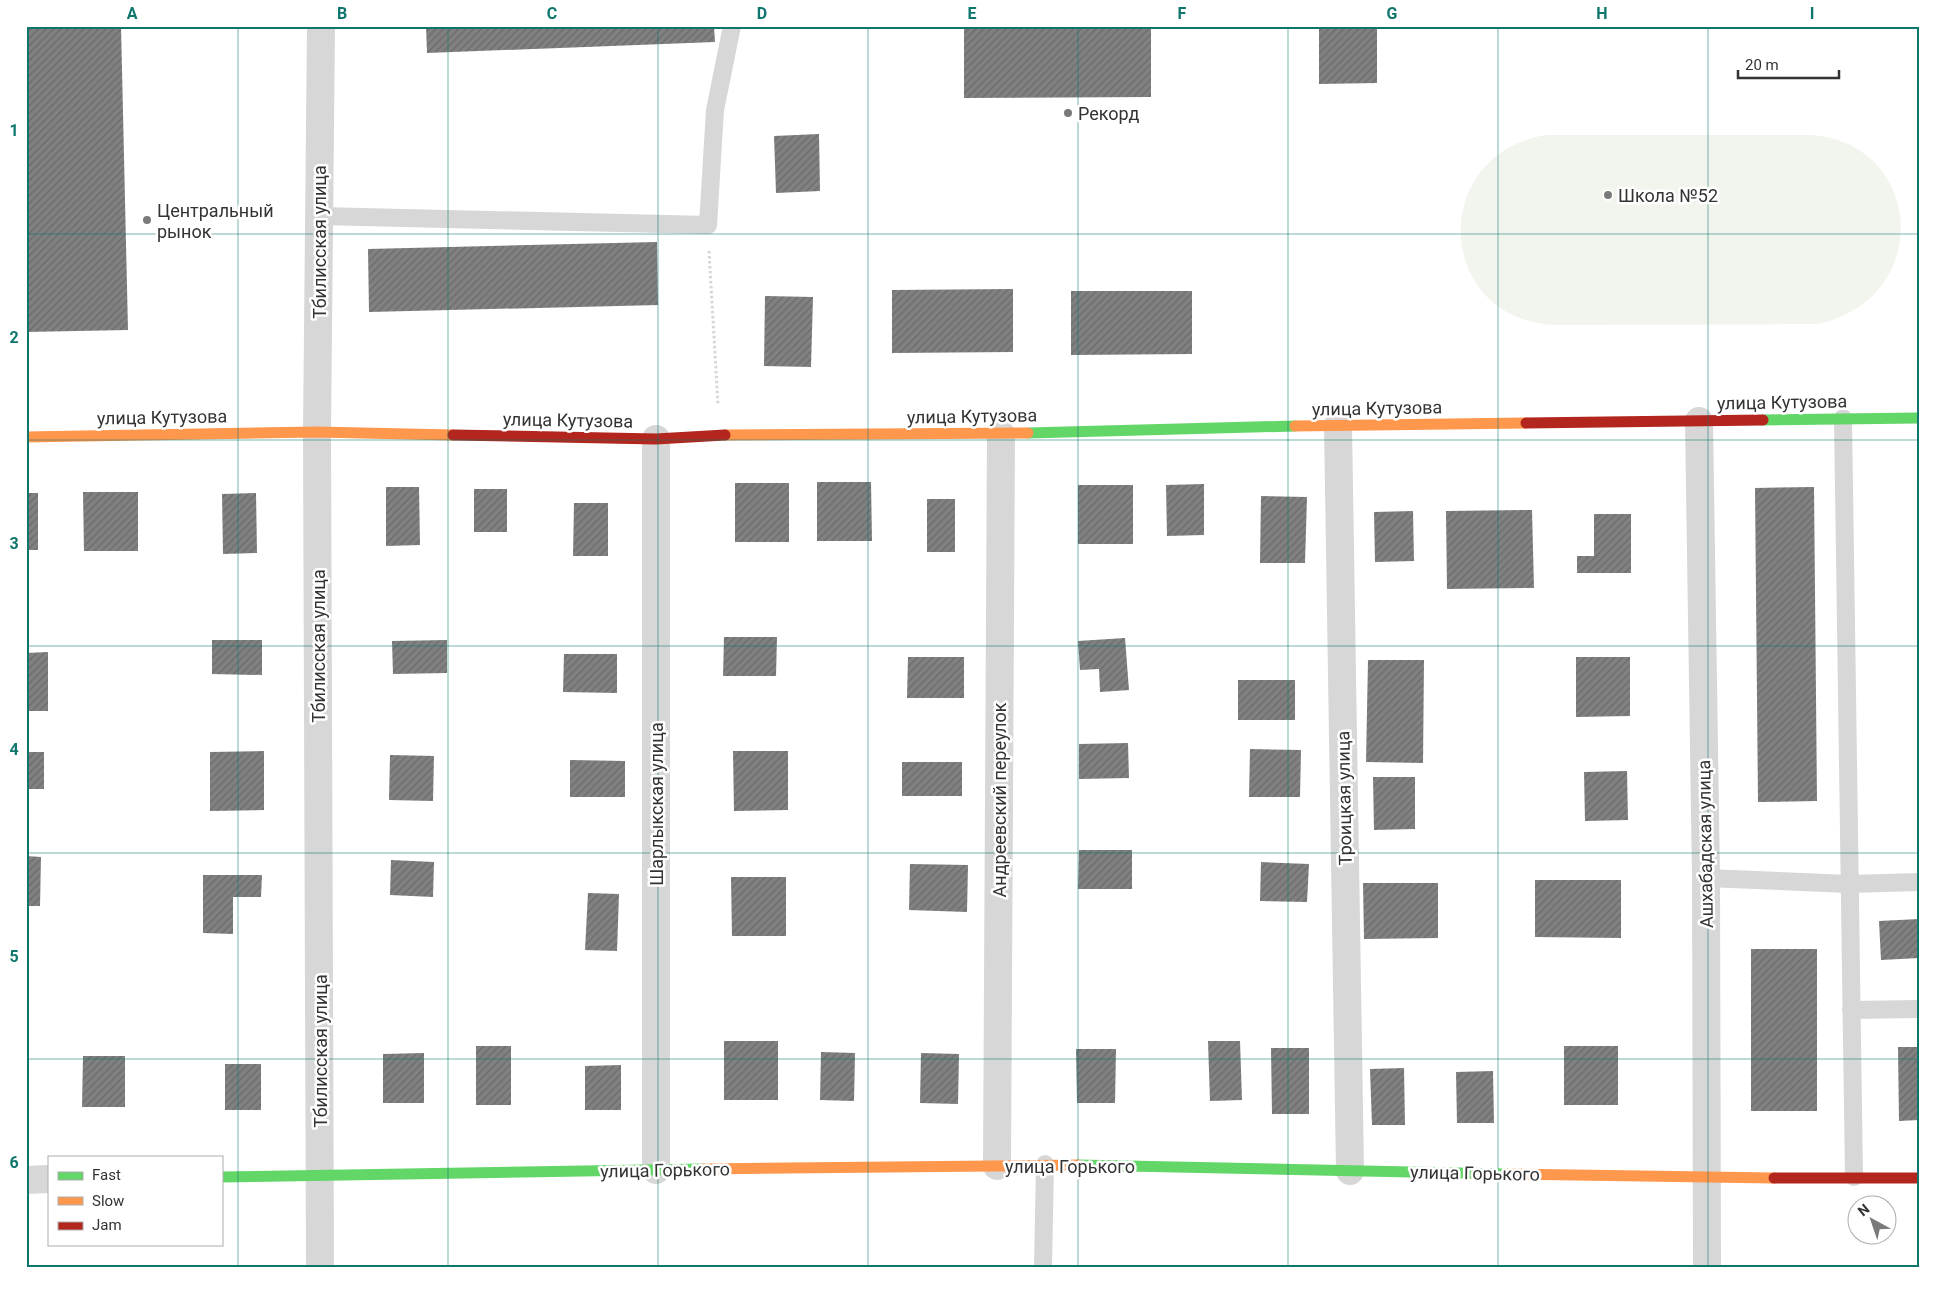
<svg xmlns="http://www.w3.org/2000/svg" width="1945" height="1293" viewBox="0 0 1945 1293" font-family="Roboto,sans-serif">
	<defs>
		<pattern id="building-hatch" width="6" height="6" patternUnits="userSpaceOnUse" patternTransform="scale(1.25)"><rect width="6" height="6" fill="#818181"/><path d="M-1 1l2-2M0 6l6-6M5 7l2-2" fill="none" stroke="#6a6a6a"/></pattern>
	</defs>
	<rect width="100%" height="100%" fill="#fff"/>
	<!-- pitch -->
	<path fill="#f1f5ed" d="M 1546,135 L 1809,135 C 1922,140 1937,297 1818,324 L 1554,325 C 1435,319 1427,155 1546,135 Z"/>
	<!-- building -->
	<g fill="url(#building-hatch)">
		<path d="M 26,26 L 121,26 L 128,330 L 26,332 Z"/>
		<path d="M 426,26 L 714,26 L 715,42 L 427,53 Z"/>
		<path d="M 964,26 L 1151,26 L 1151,97 L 964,98 Z"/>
		<path d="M 1319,26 L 1377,26 L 1377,83 L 1319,84 Z"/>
		<path d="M 819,134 L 820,191 L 776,193 L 774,136 Z"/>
		<path d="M 657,242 L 658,305 L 369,312 L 368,249 Z"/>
		<path d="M 1013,289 L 1013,352 L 892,353 L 892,290 Z"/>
		<path d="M 1071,291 L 1192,291 L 1192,354 L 1071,355 Z"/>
		<path d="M 765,296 L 813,297 L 811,367 L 764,366 Z"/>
		<path d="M 817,482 L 871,482 L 872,541 L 817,541 Z"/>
		<rect x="735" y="483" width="54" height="59"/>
		<path d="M 1204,484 L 1204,535 L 1167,536 L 1166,485 Z"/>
		<rect x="1078" y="485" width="55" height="59"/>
		<path d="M 386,487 L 419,487 L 420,545 L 386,546 Z"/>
		<path d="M 1814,487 L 1817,801 L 1758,802 L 1755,488 Z"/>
		<rect x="474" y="489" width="33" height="43"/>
		<path d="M 83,492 L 138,492 L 138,551 L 84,551 Z"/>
		<rect x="26" y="493" width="12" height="57"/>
		<path d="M 256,493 L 257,553 L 223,554 L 222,494 Z"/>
		<path d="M 1261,496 L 1307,497 L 1305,563 L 1260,563 Z"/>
		<rect x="927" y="499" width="28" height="53"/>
		<path d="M 574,503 L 608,503 L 608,556 L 573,556 Z"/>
		<path d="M 1532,510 L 1534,588 L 1447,589 L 1446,511 Z"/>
		<path d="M 1413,511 L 1414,561 L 1375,562 L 1374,512 Z"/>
		<path d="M 1594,514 L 1631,514 L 1631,573 L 1577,573 L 1577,556 L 1594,556 Z"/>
		<path d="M 724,637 L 777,637 L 776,676 L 723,676 Z"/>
		<path d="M 1125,638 L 1129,690 L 1100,692 L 1099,669 L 1080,670 L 1078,641 Z"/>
		<path d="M 212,640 L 262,640 L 262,675 L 212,674 Z"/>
		<path d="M 447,640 L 447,673 L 393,674 L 392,641 Z"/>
		<path d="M 48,652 L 48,711 L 26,711 L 26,653 Z"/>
		<path d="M 564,654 L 617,654 L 617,693 L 563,692 Z"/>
		<path d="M 908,657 L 964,657 L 964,698 L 907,698 Z"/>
		<path d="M 1576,657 L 1630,657 L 1630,716 L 1576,717 Z"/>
		<path d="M 1368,660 L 1424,660 L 1423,763 L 1366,762 Z"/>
		<rect x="1238" y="680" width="57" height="40"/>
		<path d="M 1128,743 L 1129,778 L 1079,779 L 1079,744 Z"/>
		<path d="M 1250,749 L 1301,750 L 1300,797 L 1249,797 Z"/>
		<path d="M 264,751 L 264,810 L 210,811 L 210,752 Z"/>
		<path d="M 733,751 L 788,751 L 788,810 L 734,811 Z"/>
		<rect x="26" y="752" width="18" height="37"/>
		<path d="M 390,755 L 434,756 L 433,801 L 389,800 Z"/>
		<path d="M 570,760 L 625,761 L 625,797 L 570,797 Z"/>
		<rect x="902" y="762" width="60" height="34"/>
		<path d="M 1627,771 L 1628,820 L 1585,821 L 1584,772 Z"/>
		<path d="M 1373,777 L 1415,777 L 1415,829 L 1374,830 Z"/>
		<path d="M 1079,850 L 1132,850 L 1132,889 L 1078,889 Z"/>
		<path d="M 26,856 L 41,857 L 40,906 L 26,906 Z"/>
		<path d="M 391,860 L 434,862 L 433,897 L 390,895 Z"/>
		<path d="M 1261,862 L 1309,864 L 1307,902 L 1260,901 Z"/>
		<path d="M 910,864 L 968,865 L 967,912 L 909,910 Z"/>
		<path d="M 203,875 L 262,875 L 261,897 L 233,897 L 233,934 L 203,933 Z"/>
		<path d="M 731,877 L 786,877 L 786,936 L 732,936 Z"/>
		<path d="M 1535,880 L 1621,880 L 1621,938 L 1535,937 Z"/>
		<path d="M 1363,883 L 1438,883 L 1438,938 L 1364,939 Z"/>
		<path d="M 588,893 L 619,894 L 617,951 L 585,950 Z"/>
		<path d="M 1919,919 L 1919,958 L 1881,960 L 1879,921 Z"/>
		<rect x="1751" y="949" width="66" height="162"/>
		<rect x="724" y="1041" width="54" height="59"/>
		<path d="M 1208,1041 L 1240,1041 L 1242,1100 L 1210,1101 Z"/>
		<rect x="476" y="1046" width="35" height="59"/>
		<rect x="1564" y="1046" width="54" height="59"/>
		<path d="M 1898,1047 L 1919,1047 L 1919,1120 L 1899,1121 Z"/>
		<path d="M 1271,1048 L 1309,1048 L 1309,1114 L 1272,1114 Z"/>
		<path d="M 1076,1049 L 1116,1049 L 1115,1103 L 1077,1103 Z"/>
		<path d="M 821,1052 L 855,1053 L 854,1101 L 820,1100 Z"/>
		<path d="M 424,1053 L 424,1103 L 383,1103 L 383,1054 Z"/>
		<path d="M 921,1053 L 959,1054 L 958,1104 L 920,1103 Z"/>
		<path d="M 83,1056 L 125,1056 L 125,1107 L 82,1107 Z"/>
		<rect x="225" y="1064" width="36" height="46"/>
		<path d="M 621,1065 L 621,1110 L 585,1110 L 585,1066 Z"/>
		<path d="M 1404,1068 L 1405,1125 L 1372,1125 L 1370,1069 Z"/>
		<path d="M 1493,1071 L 1494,1123 L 1457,1123 L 1456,1072 Z"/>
	</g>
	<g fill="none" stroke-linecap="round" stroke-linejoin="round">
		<!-- path -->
		<path stroke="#d6d6d6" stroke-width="3" stroke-dasharray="2.5 2.5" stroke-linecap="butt" d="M 709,251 L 718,405"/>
		<!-- lane -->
		<g stroke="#d7d7d7" stroke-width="18">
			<path d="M 319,216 L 708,225 L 715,110 L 732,26"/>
			<path d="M 1843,418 L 1854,1177"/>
			<path d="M 1706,878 L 1849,884 L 1919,882"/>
			<path d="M 1851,1010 L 1919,1009"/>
			<path d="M 1043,1267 L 1045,1164"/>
		</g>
		<!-- street -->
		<g stroke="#d7d7d7" stroke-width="28">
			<path d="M 1699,421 L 1706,878 L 1707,1267"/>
			<path d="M 1338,425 L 1350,1171"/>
			<path d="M 997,1166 L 1001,434"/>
			<path d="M 656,1170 L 656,439"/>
			<path d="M 26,1180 L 49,1179"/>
			<path d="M 320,1267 L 317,432 L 321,26"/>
		</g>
		<!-- fast -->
		<g stroke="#63d668" stroke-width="11">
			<path d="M 1763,420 L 1919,418"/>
			<path d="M 1028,433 L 1295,426"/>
			<path d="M 1078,1165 L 1506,1174"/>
			<path d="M 221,1177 L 703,1169"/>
		</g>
		<!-- slow -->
		<g stroke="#ff974d" stroke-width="11">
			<path d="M 1295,426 L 1526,423"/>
			<path d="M 725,435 L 1028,433"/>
			<path d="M 26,437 L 317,432 L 453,435"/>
			<path d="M 703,1169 L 1078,1165"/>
			<path d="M 1506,1174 L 1774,1178"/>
		</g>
		<!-- jam -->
		<g stroke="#b3261e" stroke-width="11">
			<path d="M 1526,423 L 1763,420"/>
			<path d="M 453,435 L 656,439 L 725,435"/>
			<path d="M 1774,1178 L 1919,1178"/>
		</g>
	</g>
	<!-- grid -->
	<path fill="none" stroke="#0f766e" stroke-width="1" stroke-opacity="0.55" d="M 238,26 L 238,1267M 448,26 L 448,1267M 658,26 L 658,1267M 868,26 L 868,1267M 1078,26 L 1078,1267M 1288,26 L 1288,1267M 1498,26 L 1498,1267M 1708,26 L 1708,1267M 26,234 L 1919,234M 26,440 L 1919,440M 26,646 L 1919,646M 26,853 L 1919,853M 26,1059 L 1919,1059"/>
	<!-- markers -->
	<g fill="#7a7a7a" stroke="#fff" stroke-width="2">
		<circle cx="1068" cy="113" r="5"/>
		<circle cx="1608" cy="195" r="5"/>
		<circle cx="147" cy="220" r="5"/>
	</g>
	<g text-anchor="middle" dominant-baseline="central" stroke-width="5" stroke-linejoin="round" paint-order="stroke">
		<!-- poi labels -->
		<g font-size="18" fill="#333" stroke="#fff" text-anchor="start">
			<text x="1078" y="113">Рекорд</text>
			<text x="1618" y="195">Школа №52</text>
			<text x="157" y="210">Центральный<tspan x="157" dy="21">рынок</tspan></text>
		</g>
		<!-- street labels -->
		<g font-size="18" fill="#333" stroke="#fff">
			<text transform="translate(319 242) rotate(-90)">Тбилисская улица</text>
			<text transform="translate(1782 402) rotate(-1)">улица Кутузова</text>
			<text transform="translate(1377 408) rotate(-1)">улица Кутузова</text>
			<text transform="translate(972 416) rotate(-1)">улица Кутузова</text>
			<text transform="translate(162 417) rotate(-1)">улица Кутузова</text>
			<text transform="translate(568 420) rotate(1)">улица Кутузова</text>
			<text transform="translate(318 646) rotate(-90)">Тбилисская улица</text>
			<text transform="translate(1344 798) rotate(-91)">Троицкая улица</text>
			<text transform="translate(999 800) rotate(-90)">Андреевский переулок</text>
			<text transform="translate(656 804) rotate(-90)">Шарлыкская улица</text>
			<text transform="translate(1705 844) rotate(-91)">Ашхабадская улица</text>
			<text transform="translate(320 1051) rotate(-90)">Тбилисская улица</text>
			<text x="1070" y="1166">улица Горького</text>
			<text transform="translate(665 1170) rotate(-1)">улица Горького</text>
			<text transform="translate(1475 1173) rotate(1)">улица Горького</text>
		</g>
	</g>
	<!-- border -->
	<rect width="1945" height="1293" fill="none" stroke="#ffffff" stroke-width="55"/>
	<!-- legend -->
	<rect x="48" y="1156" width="175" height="90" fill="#ffffff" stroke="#adadad"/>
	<rect x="58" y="1172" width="25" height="8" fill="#63d668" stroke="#adadad"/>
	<text x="92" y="1180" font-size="15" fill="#333333">Fast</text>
	<rect x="58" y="1197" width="25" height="8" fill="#ff974d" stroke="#adadad"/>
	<text x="92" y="1206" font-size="15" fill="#333333">Slow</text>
	<rect x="58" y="1222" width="25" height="8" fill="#b3261e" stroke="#adadad"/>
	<text x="92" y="1230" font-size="15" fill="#333333">Jam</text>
	<!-- north arrow -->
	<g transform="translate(1872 1220) rotate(320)"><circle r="24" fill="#ffffff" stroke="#adadad"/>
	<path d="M0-4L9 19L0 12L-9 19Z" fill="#7a7a7a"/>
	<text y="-8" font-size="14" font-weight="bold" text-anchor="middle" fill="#333333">N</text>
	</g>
	<!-- scale -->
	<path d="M1738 70v8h101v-8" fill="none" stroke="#333333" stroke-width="2.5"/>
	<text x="1745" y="70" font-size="15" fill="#333333" stroke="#ffffff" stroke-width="4" paint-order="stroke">20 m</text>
	<rect x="28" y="28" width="1890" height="1238" fill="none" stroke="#0f766e" stroke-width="2"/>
	<g font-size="16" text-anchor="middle" font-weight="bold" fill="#0f766e">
		<text x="132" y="19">A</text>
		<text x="342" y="19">B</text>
		<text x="552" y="19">C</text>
		<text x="762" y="19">D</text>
		<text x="972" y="19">E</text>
		<text x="1182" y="19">F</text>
		<text x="1392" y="19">G</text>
		<text x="1602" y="19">H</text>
		<text x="1812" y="19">I</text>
		<text x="14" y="136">1</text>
		<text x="14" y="343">2</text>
		<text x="14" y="549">3</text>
		<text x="14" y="755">4</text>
		<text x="14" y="962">5</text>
		<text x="14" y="1168">6</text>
	</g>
</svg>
